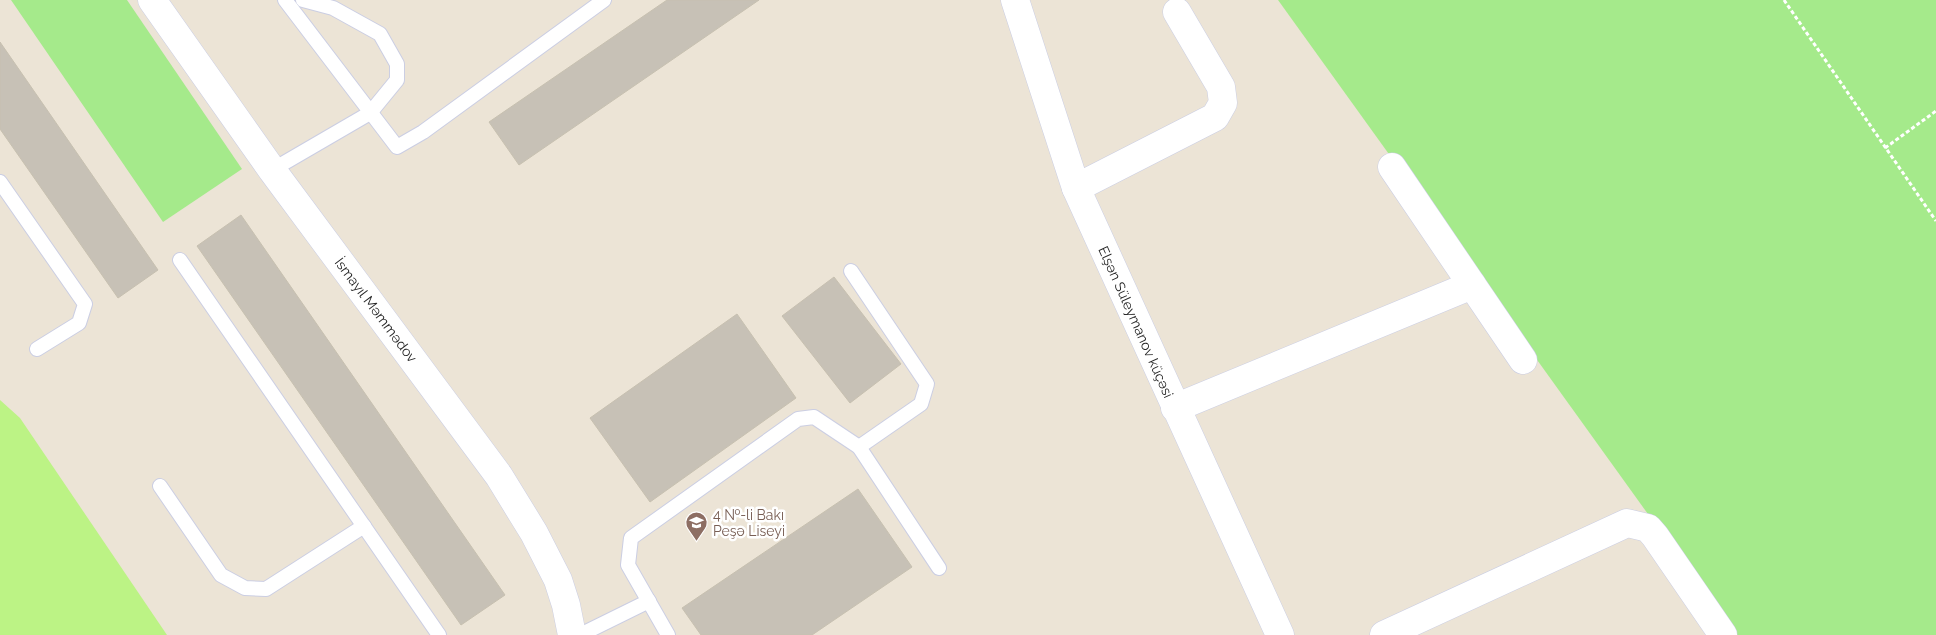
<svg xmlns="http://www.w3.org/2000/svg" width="1936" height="635" viewBox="0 0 1936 635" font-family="Raleway,sans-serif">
	<rect width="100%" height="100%" fill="#ece4d6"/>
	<!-- green -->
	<g fill="#a5ea8b">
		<path d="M 11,0 L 127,0 L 242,169 L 163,222 Z"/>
		<path d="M 1278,0 L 1936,0 L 1936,635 L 1735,635 Z"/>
	</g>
	<!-- pitch -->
	<path fill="#bcf385" d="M 0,400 L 20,418 L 167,635 L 0,635 Z"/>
	<!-- building -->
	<g fill="#c7c1b6" stroke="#c7c0b0">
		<path d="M 667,0 L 759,0 L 519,165 L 489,122 Z"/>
		<path d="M 0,42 L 158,270 L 118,298 L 0,129 Z"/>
		<path d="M 241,215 L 505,595 L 461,625 L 197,246 Z"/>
		<path d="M 834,277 L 901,364 L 850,403 L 782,316 Z"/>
		<path d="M 737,314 L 796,398 L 650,502 L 590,418 Z"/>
		<path d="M 858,489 L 912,567 L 812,635 L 701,635 L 682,608 Z"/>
	</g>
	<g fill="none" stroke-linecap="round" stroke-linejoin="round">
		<defs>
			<g id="service">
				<path d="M 285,0 L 397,147 L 423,132 L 604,0"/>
				<path d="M 272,170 L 370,113 L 397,80 L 397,64 L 380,34 L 333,8 L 303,0"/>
				<path d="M 0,182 L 85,304 L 79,323 L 37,349"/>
				<path d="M 180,260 L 439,635"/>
				<path d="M 851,271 L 927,384 L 921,404 L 859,447"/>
				<path d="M 160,486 L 221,575 L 245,588 L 266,589 L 364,526"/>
				<path d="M 580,635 L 649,601"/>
				<path d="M 668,635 L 628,565 L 631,538 L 798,419 L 814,417 L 859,447 L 939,568"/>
			</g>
			<g id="minor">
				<path d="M 152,0 L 272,170 L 499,476 L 534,533 L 558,580 L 566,605 L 572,635"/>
				<path d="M 1015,0 L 1076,188 L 1280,635"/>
				<path d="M 1392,167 L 1523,360"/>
				<path d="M 1076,188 L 1215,117 L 1223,103 L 1221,87 L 1177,12"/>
				<path d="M 1175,408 L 1472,285"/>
				<path d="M 1384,635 L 1627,523 L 1648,528 L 1655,536 L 1723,635"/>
			</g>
		</defs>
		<!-- service casing -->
		<use href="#service" stroke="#cbcee3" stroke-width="16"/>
		<!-- minor casing -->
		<use href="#minor" stroke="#cbcee3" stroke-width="29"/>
		<!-- path -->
		<g stroke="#fff" stroke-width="3" stroke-dasharray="4 2.5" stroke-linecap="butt">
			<path d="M 1784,0 L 1936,221"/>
			<path d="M 1885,148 L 1936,111"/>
		</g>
		<!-- service -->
		<use href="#service" stroke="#fff" stroke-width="14"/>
		<!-- minor -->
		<use href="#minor" stroke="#fff" stroke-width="28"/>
	</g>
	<!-- icons -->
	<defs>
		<symbol id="university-pin" viewBox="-11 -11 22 30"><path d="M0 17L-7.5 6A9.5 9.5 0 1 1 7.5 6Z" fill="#8d6e63" stroke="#fff"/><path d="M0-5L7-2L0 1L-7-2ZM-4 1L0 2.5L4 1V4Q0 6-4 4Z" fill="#fff"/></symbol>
	</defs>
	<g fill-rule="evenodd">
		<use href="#university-pin" x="684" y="510" width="25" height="34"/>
	</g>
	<g text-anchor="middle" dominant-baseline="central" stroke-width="5" stroke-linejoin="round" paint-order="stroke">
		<!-- street labels -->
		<g font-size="14" fill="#272727" stroke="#fff">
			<text transform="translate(376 310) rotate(53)">İsmayıl Məmmədov</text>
			<text transform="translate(1136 322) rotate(66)">Elşən Süleymanov küçəsi</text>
		</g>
		<!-- education labels -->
		<g font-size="14" fill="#785e54" stroke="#fff" text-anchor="start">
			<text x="713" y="515">4 №-li Bakı<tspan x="713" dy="16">Peşə Liseyi</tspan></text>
		</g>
	</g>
</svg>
